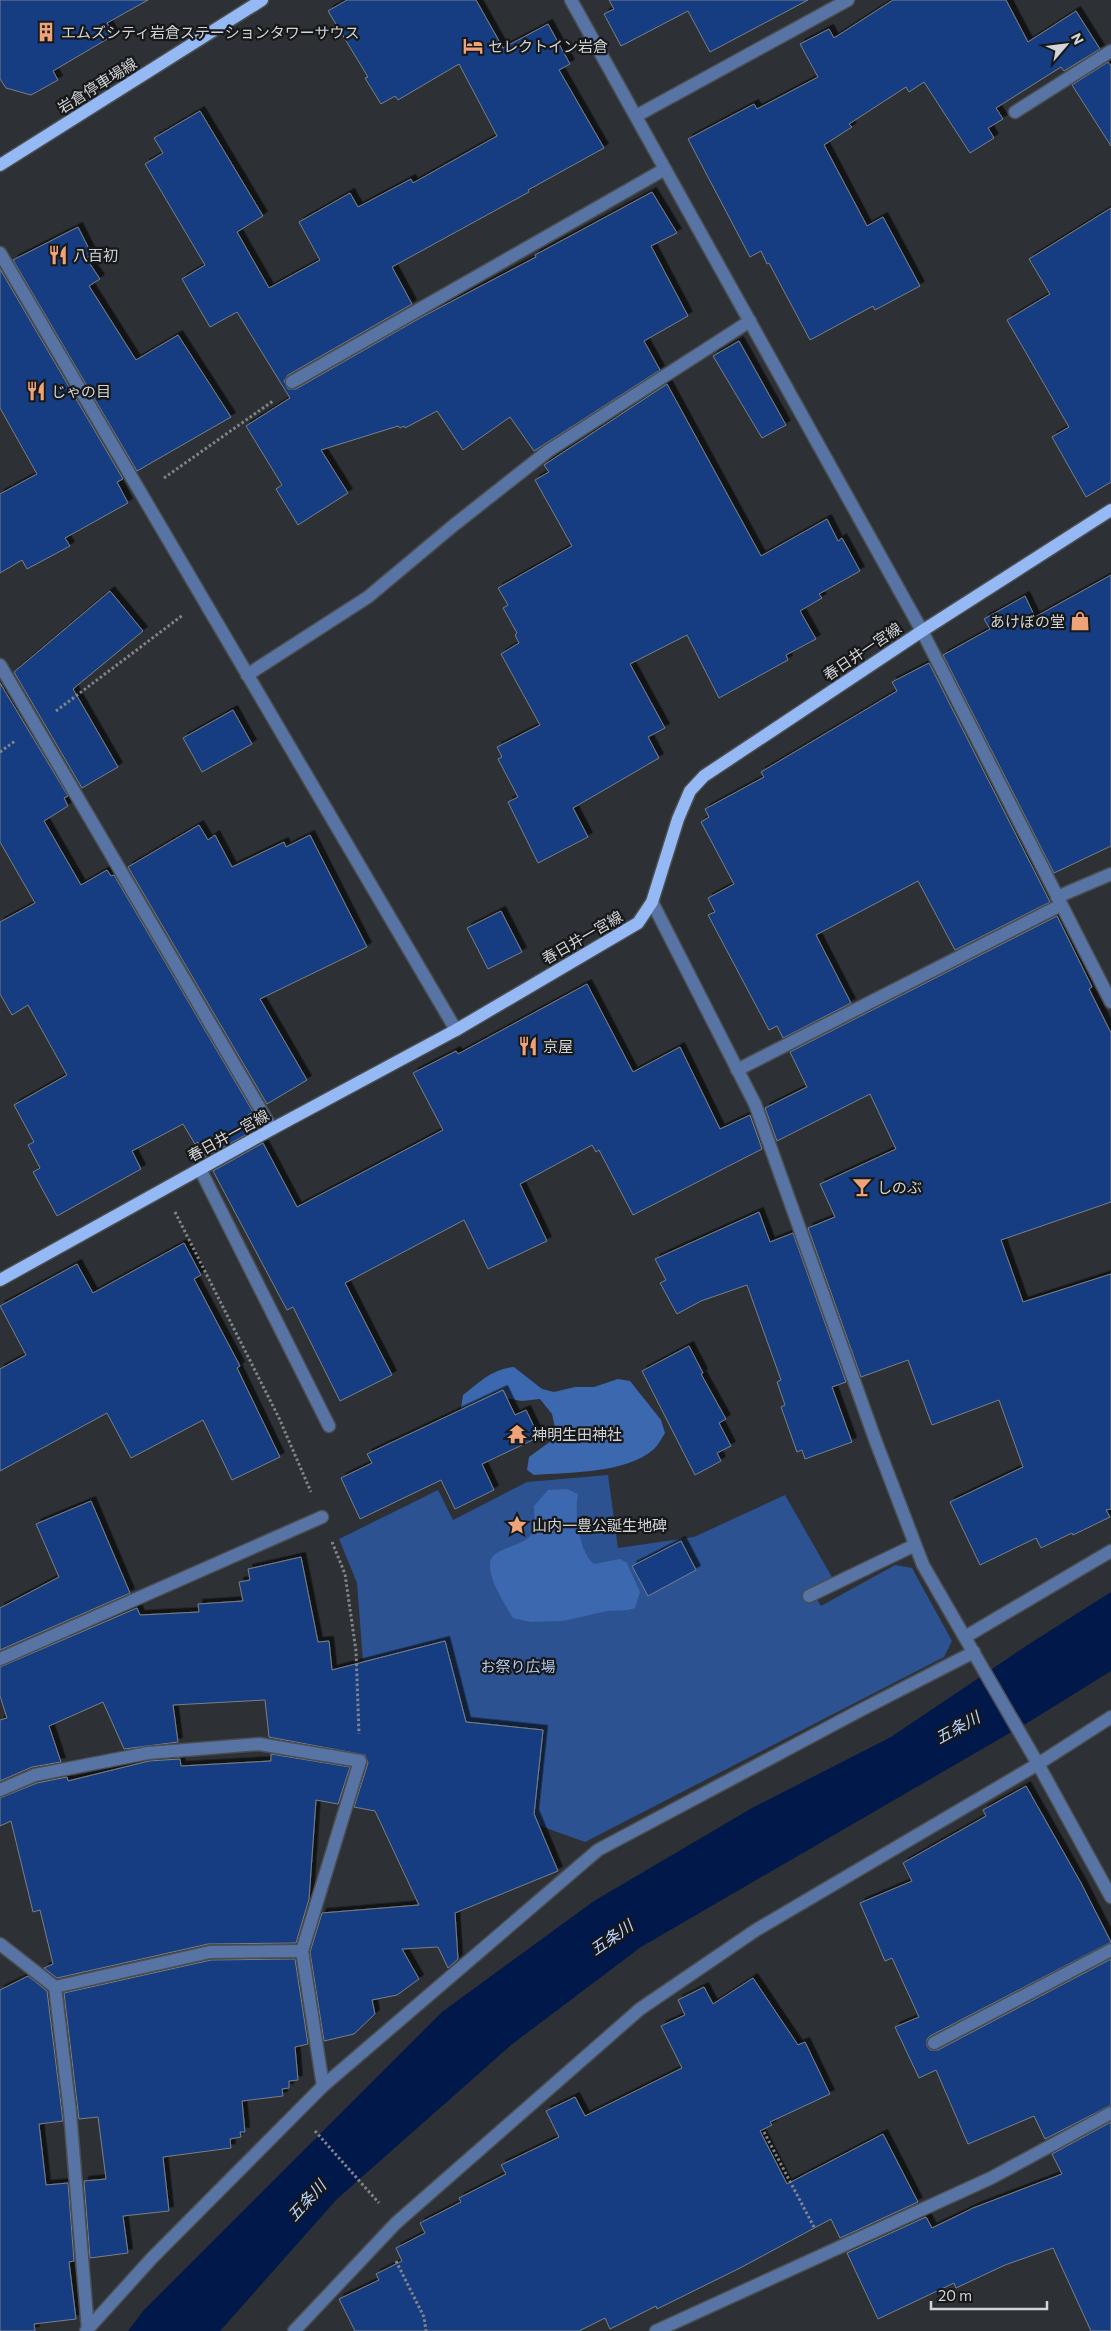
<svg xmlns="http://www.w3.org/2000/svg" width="1111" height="2331" viewBox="0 0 1111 2331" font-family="Commissioner,'Noto Sans JP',sans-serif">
	<defs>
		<filter id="shadow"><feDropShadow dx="4.5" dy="-4.5" stdDeviation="0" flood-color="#0009"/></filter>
	</defs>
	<rect width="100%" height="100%" fill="#2d3034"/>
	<!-- green -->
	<path fill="#2c5292" d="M 608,1475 L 618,1548 L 694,1537 L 785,1495 L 833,1579 L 811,1589 L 821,1606 L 895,1565 L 912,1568 L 952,1641 L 944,1657 L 585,1842 L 371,1765 L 357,1583 L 339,1539 L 438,1490 L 453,1520 L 527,1482 Z"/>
	<!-- forest -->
	<g fill="#3c68af">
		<path d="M 514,1367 L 542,1389 L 554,1392 L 575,1387 L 594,1387 L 618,1379 L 630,1381 L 661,1420 L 665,1433 C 662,1438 658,1445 654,1449 C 625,1474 570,1472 534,1475 L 527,1470 L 529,1457 L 551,1441 L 556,1433 L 552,1414 L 540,1399 L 522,1401 L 506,1398 L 466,1419 L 461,1408 L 463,1395 C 480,1382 492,1369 514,1367 Z"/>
		<path d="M 567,1489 L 578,1494 C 574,1512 579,1553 594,1564 L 620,1559 L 627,1563 L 640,1592 L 635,1608 L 628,1610 L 607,1611 L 563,1621 L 531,1622 L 513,1618 C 505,1604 489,1581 490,1564 C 490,1545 529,1549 534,1529 C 535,1522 534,1513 534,1506 L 548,1490 Z"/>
	</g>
	<!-- water -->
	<path fill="#00184a" d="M 1111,1592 L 1111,1671 L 1032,1720 L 641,1947 L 511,2045 L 337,2199 L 220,2331 L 128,2331 L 144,2310 L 442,2012 L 594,1901 L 752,1808 L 891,1737 L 1026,1646 Z"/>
	<!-- building -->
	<g fill="#143e82" stroke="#7b7f84" filter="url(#shadow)">
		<path d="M 0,0 L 148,0 L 107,23 L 114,35 L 53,71 L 58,80 L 31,95 L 6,88 L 0,79 Z"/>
		<path d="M 347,0 L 476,0 L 503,48 L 548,24 L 570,64 L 559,70 L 604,148 L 528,190 L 529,192 L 392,267 L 412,304 L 288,375 L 284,381 L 288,389 L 296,389 L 420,318 L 536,257 L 535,255 L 652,192 L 677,233 L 651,246 L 688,316 L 644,341 L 660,370 L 534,451 L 510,417 L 463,450 L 437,411 L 405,428 L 404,426 L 400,428 L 398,426 L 321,450 L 348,493 L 298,525 L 276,489 L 282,485 L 246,426 L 290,398 L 237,312 L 210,327 L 182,279 L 205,265 L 145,164 L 163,153 L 154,138 L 200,111 L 263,216 L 237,232 L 269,288 L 320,260 L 299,222 L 350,193 L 358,207 L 411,179 L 413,183 L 497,136 L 459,64 L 398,100 L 395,96 L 381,104 L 365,78 L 368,77 L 328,11 Z"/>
		<path d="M 609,0 L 808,0 L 710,52 L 688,11 L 621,46 L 604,14 L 614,9 Z"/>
		<path d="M 893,0 L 1006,0 L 1028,42 L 1076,11 L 1100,49 L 1064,71 L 1061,67 L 996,108 L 1003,119 L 988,128 L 994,138 L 970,153 L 924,82 L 909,92 L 906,87 L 849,124 L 852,127 L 824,145 L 867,226 L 883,217 L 920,286 L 875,310 L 873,306 L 810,340 L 769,263 L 767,264 L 761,251 L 750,257 L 688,139 L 754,104 L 757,109 L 818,77 L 800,44 L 829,29 L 834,38 Z"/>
		<path d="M 1108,62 L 1111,66 L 1111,146 L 1072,85 Z"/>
		<path d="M 1111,208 L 1111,482 L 1086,497 L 1052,437 L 1069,427 L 1007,320 L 1050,294 L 1029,259 Z"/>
		<path d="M 78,227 L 92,255 L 86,258 L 100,279 L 89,286 L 136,360 L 178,335 L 231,417 L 137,471 L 13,260 Z"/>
		<path d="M 0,269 L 123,479 L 117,482 L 128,503 L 65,538 L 70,546 L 27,569 L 22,560 L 0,573 L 0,494 L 37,474 L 0,408 Z"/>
		<path d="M 739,341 L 786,425 L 762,438 L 713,356 Z"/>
		<path d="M 667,384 L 761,556 L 827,519 L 838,541 L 842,538 L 860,571 L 819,594 L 822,598 L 800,611 L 816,639 L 786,655 L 788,660 L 719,698 L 687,635 L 630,664 L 665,728 L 648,737 L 659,758 L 573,808 L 588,837 L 538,863 L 508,802 L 518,797 L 498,759 L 502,757 L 497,747 L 540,725 L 501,654 L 519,643 L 515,635 L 517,633 L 503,608 L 508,605 L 498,588 L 572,546 L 535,480 L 549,472 L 544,465 Z"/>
		<path d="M 1111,575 L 1111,846 L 1054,873 L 943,655 L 990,629 L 984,619 L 1025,596 L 1035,617 Z"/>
		<path d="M 110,591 L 143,631 L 73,689 L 118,767 L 82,788 L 14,672 Z"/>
		<path d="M 929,663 L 1050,902 L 955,950 L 918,881 L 816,935 L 851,1003 L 783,1038 L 777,1026 L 769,1030 L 708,915 L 715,912 L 708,898 L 734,884 L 701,822 L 709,817 L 705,809 L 764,777 L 761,772 L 897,691 L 892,682 Z"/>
		<path d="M 0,683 L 68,796 L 64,798 L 68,806 L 44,821 L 81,885 L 107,870 L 111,876 L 114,875 L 253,1112 L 248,1115 L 256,1129 L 206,1157 L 198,1142 L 195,1144 L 183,1124 L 132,1151 L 141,1169 L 57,1216 L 33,1172 L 40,1168 L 28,1145 L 34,1142 L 14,1105 L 67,1075 L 28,1005 L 12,1015 L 0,994 L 0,922 L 35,903 L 0,842 Z"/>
		<path d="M 233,710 L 252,744 L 202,772 L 183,738 Z"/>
		<path d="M 199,825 L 208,840 L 215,835 L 232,867 L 284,842 L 286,847 L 310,835 L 367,947 L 260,999 L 307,1080 L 267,1104 L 128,867 Z"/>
		<path d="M 501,911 L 522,952 L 488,969 L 467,928 Z"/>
		<path d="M 1057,916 L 1092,987 L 1089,989 L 1111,1033 L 1111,1202 L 1001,1240 L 1023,1302 L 1111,1274 L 1111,1509 L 1106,1510 L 1110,1517 L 1073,1535 L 1072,1533 L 1041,1548 L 1036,1538 L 980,1565 L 950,1502 L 1023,1467 L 999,1400 L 932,1425 L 908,1360 L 861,1377 L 808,1228 L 835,1217 L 820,1184 L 896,1149 L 870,1094 L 777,1141 L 765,1108 L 807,1087 L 790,1052 Z"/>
		<path d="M 587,984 L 633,1072 L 680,1047 L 720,1129 L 750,1115 L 762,1149 L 633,1215 L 599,1150 L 596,1152 L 592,1145 L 520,1184 L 547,1241 L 488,1269 L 464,1220 L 345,1283 L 392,1375 L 340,1401 L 293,1307 L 287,1310 L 213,1171 L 263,1143 L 297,1207 L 443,1130 L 413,1073 L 456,1051 L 458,1054 Z"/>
		<path d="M 759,1212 L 770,1242 L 793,1233 L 846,1382 L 832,1387 L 852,1442 L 805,1459 L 802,1450 L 797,1452 L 781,1407 L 785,1405 L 777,1382 L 781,1380 L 747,1285 L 701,1301 L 677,1314 L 660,1283 L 666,1280 L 655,1259 Z"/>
		<path d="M 184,1243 L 201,1275 L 194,1279 L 240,1366 L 237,1368 L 280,1457 L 232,1480 L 203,1420 L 131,1458 L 107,1413 L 0,1471 L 0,1369 L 26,1355 L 0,1306 L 77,1264 L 93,1293 Z"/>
		<path d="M 689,1346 L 703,1373 L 701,1374 L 726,1419 L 719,1423 L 731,1446 L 717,1453 L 721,1461 L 695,1475 L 642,1371 Z"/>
		<path d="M 503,1390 L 515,1415 L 526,1410 L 539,1437 L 482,1464 L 494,1490 L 455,1509 L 441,1480 L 360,1519 L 341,1478 L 372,1463 L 367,1454 Z"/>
		<path d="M 91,1501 L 130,1593 L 0,1650 L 0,1608 L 59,1577 L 36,1524 Z"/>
		<path d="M 681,1541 L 696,1570 L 648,1596 L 632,1566 Z"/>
		<path d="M 301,1557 L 318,1642 L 329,1641 L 332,1670 L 445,1641 L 466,1722 L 543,1730 L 534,1814 L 558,1871 L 455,1913 L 458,1959 L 448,1968 L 438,1947 L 402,1949 L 419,1979 L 397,1995 L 372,2000 L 375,2014 L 354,2034 L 324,2041 L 310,1952 L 322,1913 L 419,1905 L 375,1811 L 354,1807 L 368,1763 L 365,1755 L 269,1737 L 265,1700 L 173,1705 L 178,1742 L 124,1749 L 103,1702 L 49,1726 L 61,1762 L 32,1767 L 0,1781 L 0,1720 L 7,1718 L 0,1696 L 0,1667 L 137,1608 L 140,1615 L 199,1612 L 198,1604 L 243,1601 L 239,1582 L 250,1580 L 248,1569 Z"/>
		<path d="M 271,1754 L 350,1767 L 338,1804 L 316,1800 L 309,1899 L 296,1943 L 208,1944 L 57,1978 L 44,1968 L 53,1964 L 40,1910 L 33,1912 L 11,1821 L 0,1826 L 0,1798 L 37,1783 L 67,1777 L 68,1781 L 149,1761 L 180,1759 L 181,1766 L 271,1761 Z"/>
		<path d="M 1026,1786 L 1081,1883 L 1111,1942 L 930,2036 L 927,2039 L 927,2046 L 930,2050 L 938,2050 L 1111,1959 L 1111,2105 L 1045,2139 L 1034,2116 L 968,2144 L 936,2070 L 919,2078 L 895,2027 L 919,2017 L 892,1958 L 885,1961 L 860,1903 L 912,1881 L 903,1863 L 986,1816 L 983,1810 Z"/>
		<path d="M 295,1959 L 308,2044 L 295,2047 L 298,2080 L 289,2081 L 289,2088 L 282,2089 L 283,2096 L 242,2101 L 245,2132 L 240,2132 L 241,2137 L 230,2139 L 231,2148 L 163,2157 L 169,2211 L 123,2216 L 128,2253 L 90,2258 L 84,2181 L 106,2179 L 98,2117 L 79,2119 L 64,1993 L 211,1960 Z"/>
		<path d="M 28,1976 L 47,1991 L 63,2121 L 39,2124 L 46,2185 L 68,2183 L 74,2261 L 69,2262 L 76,2319 L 34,2324 L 35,2331 L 0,2331 L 0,1990 Z"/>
		<path d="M 753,1978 L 798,2045 L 805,2042 L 830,2094 L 770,2122 L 772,2125 L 760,2131 L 787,2184 L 883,2134 L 918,2202 L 840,2238 L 831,2219 L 740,2268 L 657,2309 L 656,2306 L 610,2329 L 605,2318 L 579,2331 L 355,2331 L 339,2299 L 379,2280 L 376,2274 L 402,2261 L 396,2248 L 425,2233 L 420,2223 L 461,2202 L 459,2198 L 506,2174 L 501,2165 L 559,2137 L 546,2111 L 575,2097 L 585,2116 L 682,2068 L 661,2026 L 685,2015 L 678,2000 L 704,1987 L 713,2004 Z"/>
		<path d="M 1111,2122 L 1111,2331 L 1091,2331 L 1053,2248 L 1005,2265 L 956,2288 L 954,2283 L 878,2319 L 847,2253 L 926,2217 L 932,2228 L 973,2208 L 1062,2174 L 1052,2154 Z"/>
	</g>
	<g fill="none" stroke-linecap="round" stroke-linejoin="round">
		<defs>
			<g id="minor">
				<path d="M 571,0 L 922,631 L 1111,1002"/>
				<path d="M 1015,112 L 1111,51"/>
				<path d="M 636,116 L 848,0"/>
				<path d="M 0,253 L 456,1030"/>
				<path d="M 292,382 L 665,169"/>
				<path d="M 0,665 L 272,1129"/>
				<path d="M 247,675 L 368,597 L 454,525 L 548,451 L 750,321"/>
				<path d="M 1057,897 L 1111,874"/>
				<path d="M 652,902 L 755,1104 L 876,1442 L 923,1565 L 1038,1764 L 1111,1897"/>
				<path d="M 737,1070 L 1061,905"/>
				<path d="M 200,1169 L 329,1426"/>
				<path d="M 809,1596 L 915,1545"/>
				<path d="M 965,1637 L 1111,1551"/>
				<path d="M 0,1659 L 322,1517"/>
				<path d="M 0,1790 L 35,1775 L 148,1753 L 259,1744 L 360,1761 L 302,1951 L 323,2086"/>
				<path d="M 0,1944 L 55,1987 L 70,2112 L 88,2330"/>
				<path d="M 55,1987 L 210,1952 L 302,1951"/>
				<path d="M 934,2043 L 1111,1950"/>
				<path d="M 86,2331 L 152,2258 L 323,2086 L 598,1850 L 859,1711 L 974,1652"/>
				<path d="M 294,2331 L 396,2223 L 640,2009 L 756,1930 L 1038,1764 L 1111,1717"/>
				<path d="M 656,2331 L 991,2178 L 1111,2113"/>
			</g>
			<g id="major">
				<path d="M 0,165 L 262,0"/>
				<path d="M 0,1280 L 272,1129 L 456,1030 L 638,923 L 652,902 L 678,819 L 690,791 L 704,776 L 922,631 L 1111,510"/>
			</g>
		</defs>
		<!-- minor casing -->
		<use href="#minor" stroke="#4b4e51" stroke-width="15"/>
		<!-- major casing -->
		<use href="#major" stroke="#4b4e51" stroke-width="15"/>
		<!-- path -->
		<g stroke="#838689" stroke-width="3" stroke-dasharray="2.5 2.5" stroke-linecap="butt">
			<path d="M 164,478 L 273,401"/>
			<path d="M 56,711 L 183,615"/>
			<path d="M 0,752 L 15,741"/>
			<path d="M 175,1212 L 279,1418 L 311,1492"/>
			<path d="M 332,1542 L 345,1574 L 356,1651 L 359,1734"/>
			<path d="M 315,2131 L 379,2203"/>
			<path d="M 764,2132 L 815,2229"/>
			<path d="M 396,2261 L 424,2317 L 426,2331"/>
		</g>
		<!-- minor -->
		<use href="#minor" stroke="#5774a4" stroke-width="12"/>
		<!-- major -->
		<use href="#major" stroke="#94b9f4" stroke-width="12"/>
	</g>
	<!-- icons -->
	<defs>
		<symbol id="building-bare" viewBox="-9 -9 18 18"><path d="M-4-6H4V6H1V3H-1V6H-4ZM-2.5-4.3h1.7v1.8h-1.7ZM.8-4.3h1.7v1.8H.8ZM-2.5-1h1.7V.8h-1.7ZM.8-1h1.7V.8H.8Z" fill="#efa378" stroke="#16181a" stroke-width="2.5" paint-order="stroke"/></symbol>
		<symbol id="hotel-bare" viewBox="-9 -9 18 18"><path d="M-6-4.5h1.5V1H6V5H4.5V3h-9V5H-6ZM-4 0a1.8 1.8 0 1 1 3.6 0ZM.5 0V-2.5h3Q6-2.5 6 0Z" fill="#efa378" stroke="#16181a" stroke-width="2.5" paint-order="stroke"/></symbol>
		<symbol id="restaurant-bare" viewBox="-9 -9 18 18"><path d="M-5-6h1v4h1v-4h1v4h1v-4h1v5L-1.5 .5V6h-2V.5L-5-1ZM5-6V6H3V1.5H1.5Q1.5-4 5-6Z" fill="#efa378" stroke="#16181a" stroke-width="2.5" paint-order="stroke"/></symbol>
		<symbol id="shop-bare" viewBox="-9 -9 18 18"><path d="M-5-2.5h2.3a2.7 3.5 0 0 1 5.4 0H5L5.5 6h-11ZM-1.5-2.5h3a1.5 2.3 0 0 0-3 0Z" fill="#efa378" stroke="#16181a" stroke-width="2.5" paint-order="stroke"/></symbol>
		<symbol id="bar-bare" viewBox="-9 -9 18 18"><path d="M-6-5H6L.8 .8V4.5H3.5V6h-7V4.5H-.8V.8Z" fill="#efa378" stroke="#16181a" stroke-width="2.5" paint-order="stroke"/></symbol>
		<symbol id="temple-bare" viewBox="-9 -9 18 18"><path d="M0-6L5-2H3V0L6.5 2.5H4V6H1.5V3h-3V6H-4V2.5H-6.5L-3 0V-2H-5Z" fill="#efa378" stroke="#16181a" stroke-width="2.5" paint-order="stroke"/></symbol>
		<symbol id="sight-bare" viewBox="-9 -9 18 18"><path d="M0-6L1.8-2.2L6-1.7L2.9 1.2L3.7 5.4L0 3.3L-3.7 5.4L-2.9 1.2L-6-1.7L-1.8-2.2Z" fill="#efa378" stroke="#16181a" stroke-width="2.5" paint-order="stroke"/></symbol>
	</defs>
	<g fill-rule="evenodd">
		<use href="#building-bare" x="32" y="18" width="28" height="28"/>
		<use href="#hotel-bare" x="459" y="32" width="28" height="28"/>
		<use href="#restaurant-bare" x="44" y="241" width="28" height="28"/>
		<use href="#restaurant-bare" x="22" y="377" width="28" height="28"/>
		<use href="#shop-bare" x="1066" y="607" width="28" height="28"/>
		<use href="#restaurant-bare" x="514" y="1032" width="28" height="28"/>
		<use href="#bar-bare" x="848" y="1173" width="28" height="28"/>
		<use href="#temple-bare" x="503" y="1420" width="28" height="28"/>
		<use href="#sight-bare" x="503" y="1511" width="28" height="28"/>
	</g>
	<g text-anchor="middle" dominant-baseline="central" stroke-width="4.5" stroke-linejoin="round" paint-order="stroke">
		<!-- poi labels -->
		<g font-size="15" fill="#d2d4d7" stroke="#16181a" text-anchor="start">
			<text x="61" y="32">エムズシティ岩倉ステーションタワーサウス</text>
			<text x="488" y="46">セレクトイン岩倉</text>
			<text x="73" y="255">八百初</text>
			<text x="51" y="391">じゃの目</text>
			<text x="1065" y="621" text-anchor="end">あけぼの堂</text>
			<text x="543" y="1046">京屋</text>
			<text x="877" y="1187">しのぶ</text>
			<text x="532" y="1434">神明生田神社</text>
			<text x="532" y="1525">山内一豊公誕生地碑</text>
		</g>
		<!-- street labels -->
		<g font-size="15" fill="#d2d4d7" stroke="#16181a">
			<text transform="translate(97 85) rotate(-32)">岩倉停車場線</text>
			<text transform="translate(862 651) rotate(-34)">春日井一宮線</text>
			<text transform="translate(582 937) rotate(-30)">春日井一宮線</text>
			<text transform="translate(228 1135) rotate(-29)">春日井一宮線</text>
		</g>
		<!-- park labels -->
		<g font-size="15" fill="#b2cbf2" stroke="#16181a">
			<text x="518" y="1666">お祭り広場</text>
		</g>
		<!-- water labels -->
		<g font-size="16" font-style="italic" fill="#bad3fb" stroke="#16181a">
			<text transform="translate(957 1727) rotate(-29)">五条川</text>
			<text transform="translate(611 1937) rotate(-35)">五条川</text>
			<text transform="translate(306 2200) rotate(-48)">五条川</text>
		</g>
	</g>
	<!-- north arrow -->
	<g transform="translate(1066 45) rotate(62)" stroke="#16181a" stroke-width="4" paint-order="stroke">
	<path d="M0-4L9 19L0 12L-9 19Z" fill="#d2d4d7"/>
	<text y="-8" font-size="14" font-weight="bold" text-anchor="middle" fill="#d2d4d7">N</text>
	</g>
	<!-- scale -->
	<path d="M931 2301v8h116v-8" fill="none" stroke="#d2d4d7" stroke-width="2.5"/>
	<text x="938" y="2301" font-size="15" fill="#d2d4d7" stroke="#16181a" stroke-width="4" paint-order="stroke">20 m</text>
</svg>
